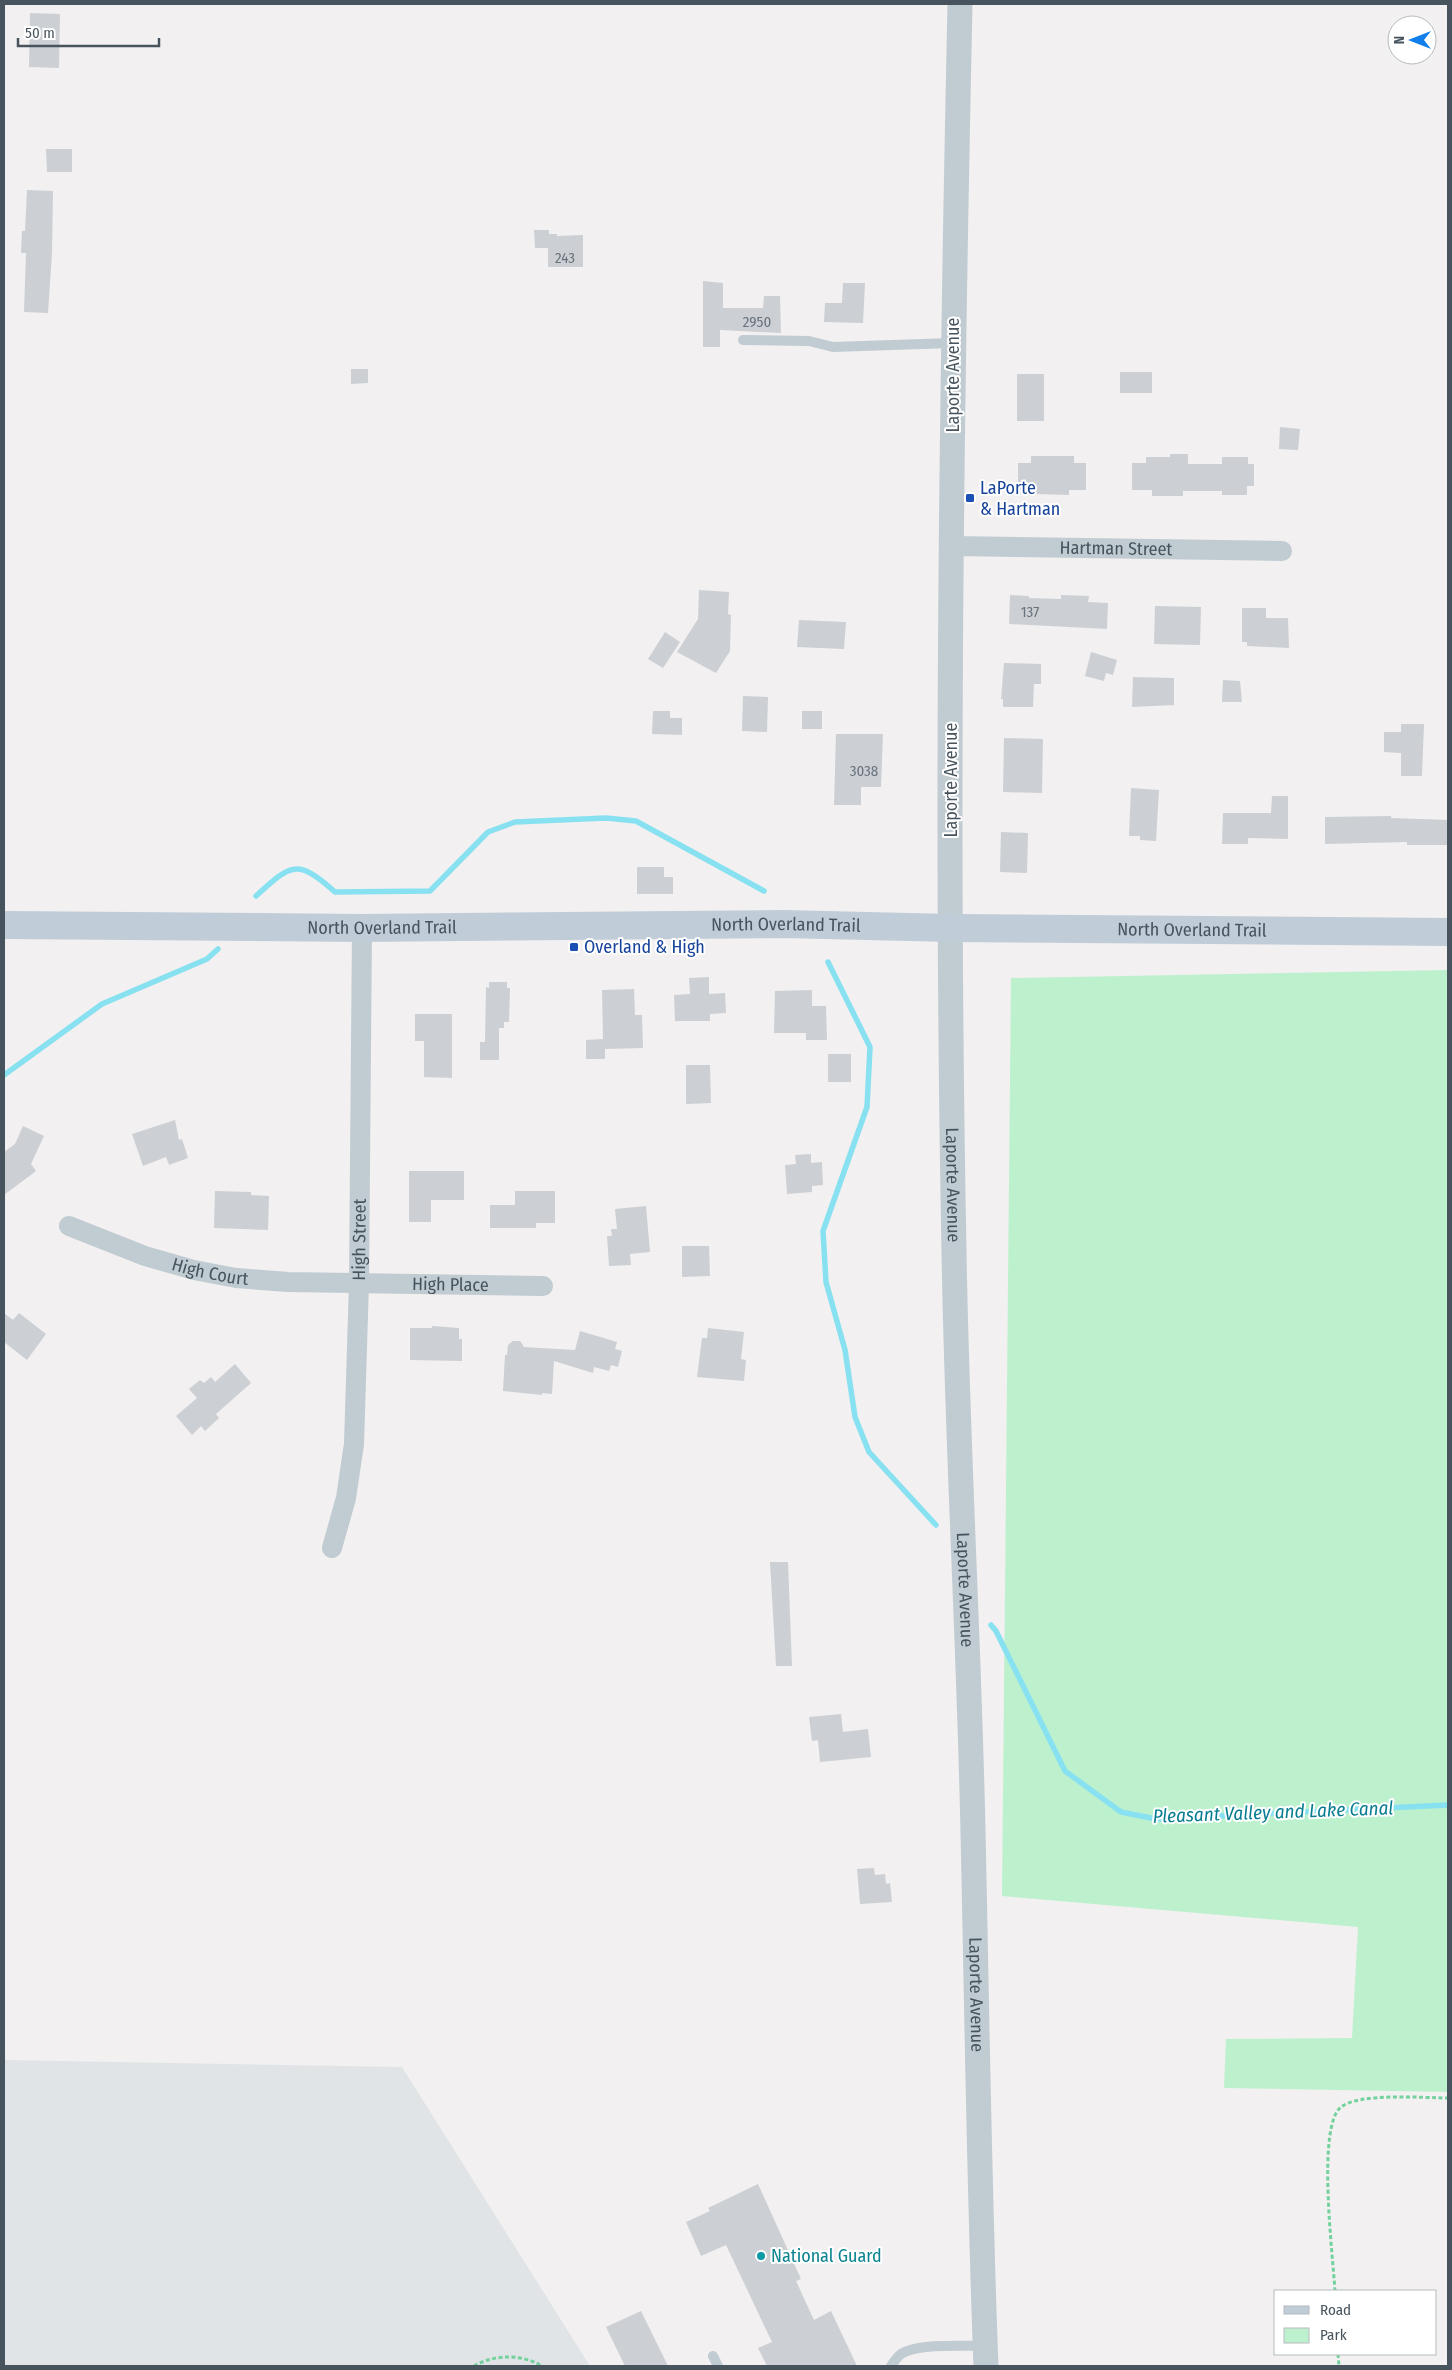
<svg xmlns="http://www.w3.org/2000/svg" width="1452" height="2370" viewBox="0 0 1452 2370" font-family="'Fira Sans Condensed',sans-serif">
	<rect width="100%" height="100%" fill="#f2f0f0"/>
	<!-- airport -->
	<path fill="#e1e4e7" d="M 4,2060 L 402,2067 L 590,2366 L 4,2366 Z"/>
	<!-- green -->
	<path fill="#bdf1ce" d="M 1448,970 L 1448,2092 L 1224,2088 L 1226,2039 L 1352,2038 L 1358,1927 L 1002,1896 L 1011,978 Z"/>
	<g fill="none" stroke-linecap="round" stroke-linejoin="round">
		<!-- stream -->
		<g stroke="#88e1f0" stroke-width="5.5">
			<path d="M 256,896 C 291,864 297,858 335,892 L 430,891 L 488,832 L 515,822 L 606,818 L 636,821 L 764,891"/>
			<path d="M 828,962 L 870,1047 L 867,1107 L 823,1231 L 826,1282 L 845,1350 L 855,1417 L 869,1452 L 936,1525"/>
			<path d="M 4,1075 L 102,1004 L 207,959 L 218,949"/>
			<path d="M 991,1625 L 996,1631 L 1065,1771 L 1121,1812 L 1156,1819 L 1448,1805"/>
		</g>
	</g>
	<!-- building -->
	<g fill="#cccfd4">
		<path d="M 30,13 L 60,14 L 59,68 L 29,67 Z"/>
		<path d="M 46,149 L 72,149 L 72,172 L 47,172 Z"/>
		<path d="M 27,190 L 53,191 L 52,253 L 48,313 L 24,312 L 26,253 L 21,253 L 22,231 L 25,231 Z"/>
		<path d="M 534,230 L 549,230 L 549,234 L 557,234 L 557,236 L 583,235 L 583,267 L 548,267 L 548,248 L 535,248 Z"/>
		<path d="M 703,281 L 723,283 L 723,308 L 763,308 L 764,296 L 780,296 L 781,333 L 720,330 L 720,347 L 703,347 Z"/>
		<path d="M 843,283 L 865,283 L 863,323 L 824,322 L 825,303 L 842,303 Z"/>
		<path d="M 351,369 L 368,369 L 368,383 L 351,384 Z"/>
		<rect x="1120" y="372" width="32" height="21"/>
		<rect x="1017" y="374" width="27" height="47"/>
		<path d="M 1280,427 L 1300,429 L 1298,450 L 1279,449 Z"/>
		<path d="M 1170,454 L 1188,454 L 1188,464 L 1222,464 L 1222,457 L 1248,457 L 1248,464 L 1254,464 L 1254,486 L 1247,486 L 1247,495 L 1222,495 L 1222,491 L 1183,491 L 1183,496 L 1152,496 L 1152,490 L 1132,490 L 1132,463 L 1146,463 L 1146,457 L 1170,457 Z"/>
		<path d="M 1031,456 L 1074,456 L 1074,463 L 1086,463 L 1086,490 L 1069,490 L 1069,495 L 1035,494 L 1036,490 L 1018,490 L 1018,463 L 1031,463 Z"/>
		<path d="M 699,590 L 729,592 L 728,614 L 731,615 L 730,651 L 716,673 L 677,652 L 698,619 Z"/>
		<path d="M 1010,595 L 1029,596 L 1029,598 L 1061,599 L 1061,595 L 1089,596 L 1088,602 L 1108,603 L 1107,629 L 1009,624 Z"/>
		<path d="M 1155,606 L 1201,607 L 1200,645 L 1154,644 Z"/>
		<path d="M 1242,608 L 1266,608 L 1266,618 L 1288,618 L 1289,648 L 1247,646 L 1247,642 L 1242,642 Z"/>
		<path d="M 799,620 L 846,622 L 844,649 L 797,647 Z"/>
		<path d="M 665,632 L 680,642 L 663,668 L 648,659 Z"/>
		<path d="M 1091,652 L 1117,660 L 1113,675 L 1106,673 L 1104,681 L 1085,676 Z"/>
		<path d="M 1004,663 L 1041,664 L 1041,684 L 1034,684 L 1033,707 L 1003,707 L 1003,699 L 1001,699 Z"/>
		<path d="M 1133,677 L 1174,678 L 1174,705 L 1132,707 Z"/>
		<path d="M 1223,680 L 1240,681 L 1242,702 L 1222,702 Z"/>
		<path d="M 743,696 L 768,697 L 767,732 L 742,731 Z"/>
		<path d="M 653,711 L 670,711 L 670,718 L 682,718 L 682,735 L 652,734 Z"/>
		<rect x="802" y="711" width="20" height="18"/>
		<path d="M 1401,724 L 1424,724 L 1422,776 L 1401,776 L 1401,753 L 1384,752 L 1384,732 L 1401,732 Z"/>
		<path d="M 836,734 L 883,734 L 881,787 L 861,787 L 861,805 L 834,805 Z"/>
		<path d="M 1004,738 L 1043,739 L 1042,793 L 1003,792 Z"/>
		<path d="M 1131,788 L 1159,790 L 1156,841 L 1140,840 L 1140,836 L 1129,836 Z"/>
		<path d="M 1272,796 L 1288,796 L 1288,839 L 1248,838 L 1248,844 L 1222,844 L 1223,813 L 1271,813 Z"/>
		<path d="M 1391,816 L 1391,818 L 1448,820 L 1448,845 L 1407,845 L 1407,842 L 1325,844 L 1325,817 Z"/>
		<path d="M 1001,832 L 1028,833 L 1027,873 L 1000,872 Z"/>
		<path d="M 637,867 L 664,867 L 664,877 L 673,877 L 673,894 L 637,894 Z"/>
		<path d="M 709,977 L 709,994 L 725,993 L 726,1013 L 710,1014 L 710,1021 L 675,1021 L 674,995 L 690,994 L 689,978 Z"/>
		<path d="M 489,982 L 507,982 L 507,988 L 510,988 L 509,1022 L 504,1022 L 504,1028 L 499,1028 L 499,1060 L 480,1060 L 480,1042 L 485,1042 L 486,987 L 489,988 Z"/>
		<path d="M 634,989 L 635,1015 L 642,1015 L 643,1048 L 605,1049 L 605,1059 L 586,1059 L 586,1040 L 603,1039 L 602,990 Z"/>
		<path d="M 812,990 L 812,1006 L 826,1006 L 827,1040 L 806,1040 L 806,1033 L 774,1033 L 775,991 Z"/>
		<path d="M 415,1014 L 452,1014 L 452,1078 L 424,1077 L 424,1041 L 415,1041 Z"/>
		<rect x="828" y="1054" width="23" height="28"/>
		<path d="M 686,1065 L 710,1065 L 711,1103 L 686,1104 Z"/>
		<path d="M 175,1120 L 179,1140 L 182,1139 L 188,1158 L 169,1165 L 166,1157 L 143,1166 L 132,1134 Z"/>
		<path d="M 23,1126 L 44,1136 L 31,1164 L 36,1171 L 4,1195 L 4,1152 L 15,1144 Z"/>
		<path d="M 811,1154 L 811,1163 L 822,1162 L 823,1185 L 812,1186 L 812,1192 L 787,1194 L 785,1165 L 796,1164 L 795,1155 Z"/>
		<path d="M 409,1171 L 464,1171 L 464,1200 L 431,1200 L 431,1222 L 409,1222 Z"/>
		<path d="M 215,1191 L 251,1192 L 251,1195 L 269,1196 L 268,1230 L 214,1228 Z"/>
		<path d="M 515,1191 L 555,1191 L 555,1223 L 536,1223 L 536,1228 L 490,1228 L 490,1205 L 515,1205 Z"/>
		<path d="M 646,1206 L 650,1252 L 630,1254 L 631,1265 L 609,1266 L 607,1236 L 612,1236 L 611,1229 L 617,1229 L 615,1209 Z"/>
		<path d="M 682,1246 L 709,1246 L 710,1276 L 682,1277 Z"/>
		<path d="M 4,1313 L 13,1320 L 19,1313 L 46,1334 L 27,1360 L 4,1342 Z"/>
		<path d="M 432,1326 L 459,1328 L 459,1339 L 462,1339 L 462,1361 L 410,1360 L 410,1328 L 432,1328 Z"/>
		<path d="M 708,1328 L 744,1332 L 741,1359 L 746,1360 L 744,1381 L 697,1377 L 702,1338 L 707,1338 Z"/>
		<path d="M 580,1331 L 617,1342 L 615,1349 L 622,1351 L 618,1367 L 611,1365 L 609,1371 L 594,1367 L 593,1373 L 554,1361 L 552,1394 L 542,1393 L 542,1395 L 503,1391 L 505,1355 L 507,1355 L 508,1345 L 513,1341 L 520,1341 L 524,1347 L 575,1350 Z"/>
		<path d="M 235,1364 L 251,1383 L 216,1414 L 219,1418 L 205,1431 L 201,1426 L 192,1435 L 176,1416 L 197,1398 L 189,1389 L 200,1380 L 204,1383 L 211,1377 L 215,1382 Z"/>
		<path d="M 770,1562 L 788,1562 L 792,1666 L 776,1666 Z"/>
		<path d="M 841,1714 L 843,1732 L 868,1729 L 871,1757 L 820,1762 L 818,1740 L 812,1741 L 809,1717 Z"/>
		<path d="M 874,1868 L 875,1875 L 885,1874 L 886,1884 L 890,1883 L 892,1902 L 860,1904 L 857,1869 Z"/>
		<path d="M 758,2184 L 801,2279 L 796,2281 L 814,2320 L 831,2311 L 857,2366 L 767,2366 L 758,2348 L 772,2342 L 726,2245 L 701,2256 L 686,2222 L 710,2211 L 708,2208 Z"/>
		<path d="M 641,2311 L 668,2366 L 625,2366 L 606,2327 Z"/>
	</g>
	<g fill="none" stroke-linecap="round" stroke-linejoin="round">
		<!-- path -->
		<g stroke="#73d19d" stroke-width="3" stroke-dasharray="4 2.5" stroke-linecap="butt">
			<path d="M 1335,2291 C 1333,2257 1317,2129 1340,2108 C 1357,2092 1424,2098 1448,2098"/>
			<path d="M 1338,2354 L 1339,2366"/>
			<path d="M 474,2366 C 495,2354 522,2354 542,2366"/>
		</g>
		<!-- service -->
		<g stroke="#c0cbd2" stroke-width="10">
			<path d="M 743,340 L 809,341 L 833,347 L 952,343"/>
			<path d="M 713,2356 L 718,2366"/>
			<path d="M 891,2366 C 893,2363 897,2357 901,2354 C 918,2343 965,2346 985,2346"/>
		</g>
		<!-- minor -->
		<g stroke="#c0cbd2" stroke-width="20">
			<path id="s1" d="M 951,546 L 1282,551"/>
			<path id="s2" d="M 69,1226 L 145,1256 L 194,1270 L 236,1278 L 288,1282 L 543,1286"/>
			<path id="s3" d="M 332,1548 L 346,1498 L 354,1444 L 359,1283 L 362,928"/>
		</g>
		<!-- tertiary -->
		<path stroke="#c0cbd2" stroke-width="25" id="s4" d="M 960,4 C 951,419 946,835 954,1251 C 957,1444 969,1638 973,1832 C 977,2010 979,2188 986,2366"/>
		<!-- secondary -->
		<path stroke="#c0ccd7" stroke-width="28" id="s5" d="M 4,925 L 362,928 L 783,924 L 951,928 L 1448,932"/>
	</g>
	<!-- markers -->
	<g fill="#1a4fb4" stroke="#fff" stroke-width="2">
		<rect x="965" y="493" width="10" height="10" rx="2.5"/>
		<rect x="569" y="942" width="10" height="10" rx="2.5"/>
	</g>
	<circle fill="#0f9aa8" stroke="#fff" stroke-width="2" cx="761" cy="2256" r="5"/>
	<g text-anchor="middle" dominant-baseline="central" stroke-width="4" stroke-linejoin="round" paint-order="stroke">
		<!-- number labels -->
		<g font-size="15" fill="#68737c">
			<text x="565" y="258">243</text>
			<text x="757" y="322">2950</text>
			<text x="1030" y="612">137</text>
			<text x="864" y="771">3038</text>
		</g>
		<!-- street labels -->
		<g font-size="18" fill="#47545e" stroke="#fff">
			<text transform="translate(953 375) rotate(-90)">Laporte Avenue</text>
			<text stroke="none"><textPath href="#s1" startOffset="165">Hartman Street</textPath></text>
			<text transform="translate(951 780) rotate(-90)">Laporte Avenue</text>
			<text stroke="none"><textPath href="#s5" startOffset="782">North Overland Trail</textPath></text>
			<text stroke="none"><textPath href="#s5" startOffset="378">North Overland Trail</textPath></text>
			<text stroke="none"><textPath href="#s5" startOffset="1188">North Overland Trail</textPath></text>
			<text stroke="none"><textPath href="#s4" startOffset="1181">Laporte Avenue</textPath></text>
			<text stroke="none"><textPath href="#s3" startOffset="311">High Street</textPath></text>
			<text stroke="none"><textPath href="#s2" startOffset="149">High Court</textPath></text>
			<text stroke="none"><textPath href="#s2" startOffset="390">High Place</textPath></text>
			<text stroke="none"><textPath href="#s4" startOffset="1586">Laporte Avenue</textPath></text>
			<text stroke="none"><textPath href="#s4" startOffset="1991">Laporte Avenue</textPath></text>
		</g>
		<!-- transit labels -->
		<g font-size="18" fill="#164399" stroke="#fff" text-anchor="start">
			<text x="980" y="488">LaPorte<tspan x="980" dy="21">&amp; Hartman</tspan></text>
			<text x="584" y="947">Overland &amp; High</text>
		</g>
		<!-- culture labels -->
		<g font-size="18" fill="#0d838f" stroke="#fff" text-anchor="start">
			<text x="771" y="2256">National Guard</text>
		</g>
		<!-- water labels -->
		<g font-size="19" font-style="italic" fill="#087d92" stroke="#fff">
			<text transform="translate(1273 1812) rotate(-2)">Pleasant Valley and Lake Canal</text>
		</g>
	</g>
	<!-- border -->
	<rect width="1452" height="2370" fill="none" stroke="#47545e" stroke-width="10"/>
	<!-- legend -->
	<rect x="1274" y="2290" width="162" height="65" fill="#ffffff" stroke="#b5bbbf"/>
	<rect x="1284" y="2306" width="25" height="8" fill="#c0ccd7" stroke="#b5bbbf"/>
	<text x="1320" y="2315" font-size="15" fill="#47545e">Road</text>
	<rect x="1284" y="2328" width="25" height="15" fill="#bdf1ce" stroke="#b5bbbf"/>
	<text x="1320" y="2340" font-size="15" fill="#47545e">Park</text>
	<!-- north arrow -->
	<g transform="translate(1412 40) rotate(270)"><circle r="24" fill="#ffffff" stroke="#b5bbbf"/>
	<path d="M0-4L9 19L0 12L-9 19Z" fill="#117eeb"/>
	<text y="-8" font-size="14" font-weight="bold" text-anchor="middle" fill="#47545e">N</text>
	</g>
	<!-- scale -->
	<path d="M18 38v8h141v-8" fill="none" stroke="#47545e" stroke-width="2.5"/>
	<text x="25" y="38" font-size="15" fill="#47545e" stroke="#ffffff" stroke-width="4" paint-order="stroke">50 m</text>
</svg>
